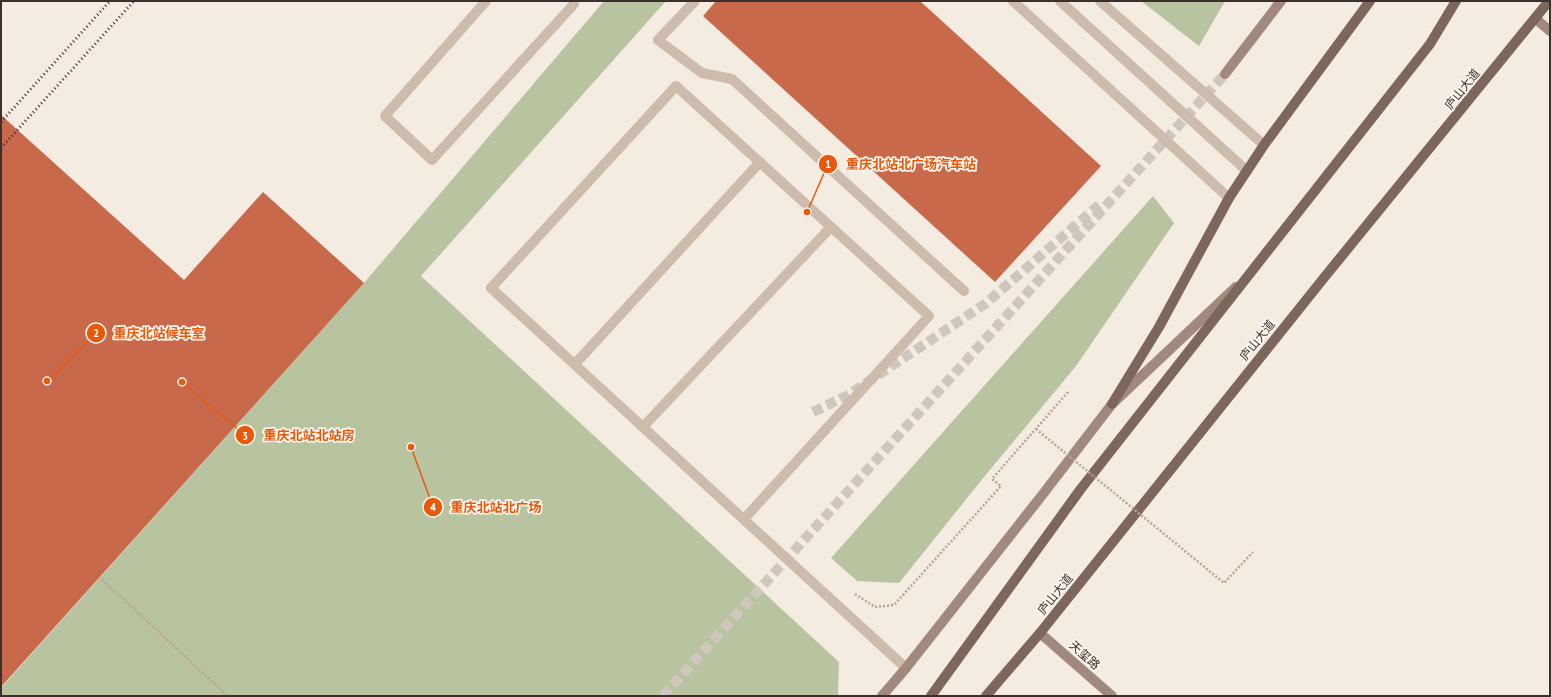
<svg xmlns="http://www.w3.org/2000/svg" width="1551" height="697" viewBox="0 0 1551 697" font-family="'PT Sans Narrow','Noto Sans SC',sans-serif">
	<rect width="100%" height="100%" fill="#f4ebe1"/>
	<!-- green -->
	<g fill="#b8c4a0">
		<path d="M 604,1 L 666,1 L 421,276 L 839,662 L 838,696 L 1,696 L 1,688 L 364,283 Z"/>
		<path d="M 1141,1 L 1225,1 L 1199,46 Z"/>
		<path d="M 1153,196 L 1174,223 L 1076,366 L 984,477 L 899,583 L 857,581 L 831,558 Z"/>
	</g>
	<!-- building -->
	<g fill="#c8694b">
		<path d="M 716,1 L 920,1 L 1101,166 L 995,282 L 703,16 Z"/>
		<path d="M 1,115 L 184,280 L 263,192 L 364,283 L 1,687 Z"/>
	</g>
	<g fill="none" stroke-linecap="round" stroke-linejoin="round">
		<!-- secondary-tunnel -->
		<g stroke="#cfc6bd" stroke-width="10" stroke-dasharray="10 5" stroke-linecap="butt">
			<path d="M 813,412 L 848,395 L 985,304 L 1099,205"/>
			<path d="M 663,696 L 1225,74"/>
		</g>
		<!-- path -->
		<g stroke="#b9a596" stroke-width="2.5" stroke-dasharray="2 2" stroke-linecap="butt">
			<path d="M 99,577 L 228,696"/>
			<path d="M 855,594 L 875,607 L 894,605 L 1001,486 L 992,479 L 1069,391"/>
		</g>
		<!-- lane -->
		<g stroke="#cdbbac" stroke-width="10">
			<path d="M 486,1 L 385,116 L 432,160 L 574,4"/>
			<path d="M 695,1 L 658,40 L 702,73 L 732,79 L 964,291"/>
			<path d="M 1013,1 L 1229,198"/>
			<path d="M 1060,1 L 1247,171"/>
			<path d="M 1100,1 L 1264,145"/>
			<path d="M 575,364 L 760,162"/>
			<path d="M 643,427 L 831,227"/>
			<path d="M 744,519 L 929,316 L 676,86 L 491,288 L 906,668"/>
		</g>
		<!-- secondary -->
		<g stroke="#a18a7d" stroke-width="10">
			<path d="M 1536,19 L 1550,31"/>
			<path d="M 1225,74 L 1281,1"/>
			<path d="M 1040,633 L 1112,696"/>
			<path d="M 882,696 L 906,668 L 1043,494 L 1112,404 L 1236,287"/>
		</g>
		<!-- primary -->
		<g stroke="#7d675c" stroke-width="10">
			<path d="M 1112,404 L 1159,327 L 1229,198 L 1264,145 L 1370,1"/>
			<path d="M 931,696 L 1080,490 L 1430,44 L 1456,1"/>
			<path d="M 986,696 L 1040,633 L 1323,279 L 1549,1"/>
		</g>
		<!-- rail -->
		<g stroke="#3b302b" stroke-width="3" stroke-dasharray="1 3" stroke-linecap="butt">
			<path d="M 1,122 L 110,1"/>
			<path d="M 1,148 L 134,1"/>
		</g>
		<!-- path-bridge -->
		<path stroke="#b9a596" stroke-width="2.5" stroke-dasharray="2 2" stroke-linecap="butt" d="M 1036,429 L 1224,583 L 1253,552"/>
	</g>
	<g text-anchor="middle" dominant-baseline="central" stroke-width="3.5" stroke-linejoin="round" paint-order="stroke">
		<!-- street labels -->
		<g font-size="12" fill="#3b302b" stroke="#fbf5ee">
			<text transform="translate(1462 89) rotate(-51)">庐山大道</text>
			<text transform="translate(1257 340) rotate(-51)">庐山大道</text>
			<text transform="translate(1055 594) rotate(-51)">庐山大道</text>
			<text transform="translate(1085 655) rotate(42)">天玺路</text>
		</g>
	</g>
	<!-- callouts -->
	<path fill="none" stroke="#e8590c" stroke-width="1.5" d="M807 212L828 164M47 381L96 333M182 382L245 435M411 447L433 507"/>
	<g fill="#e8590c" stroke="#fbf5ee" stroke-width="1.5">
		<circle cx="807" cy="212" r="4"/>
		<circle cx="47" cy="381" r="4"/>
		<circle cx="182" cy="382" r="4"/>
		<circle cx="411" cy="447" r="4"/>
		<circle cx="828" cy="164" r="10"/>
		<circle cx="96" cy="333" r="10"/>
		<circle cx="245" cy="435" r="10"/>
		<circle cx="433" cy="507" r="10"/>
	</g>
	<g font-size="12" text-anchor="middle" font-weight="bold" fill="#fff">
		<text x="828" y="168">1</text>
		<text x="96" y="337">2</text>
		<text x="245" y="440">3</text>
		<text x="433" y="511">4</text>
	</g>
	<g font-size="13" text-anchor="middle" font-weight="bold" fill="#e8590c" stroke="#fbf5ee" stroke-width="3.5" stroke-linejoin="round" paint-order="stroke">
		<text x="911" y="169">重庆北站北广场汽车站</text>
		<text x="159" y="338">重庆北站候车室</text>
		<text x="309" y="440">重庆北站北站房</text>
		<text x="496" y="512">重庆北站北广场</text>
	</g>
	<!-- border -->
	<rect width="1551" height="697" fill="none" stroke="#3b302b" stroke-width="4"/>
</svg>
